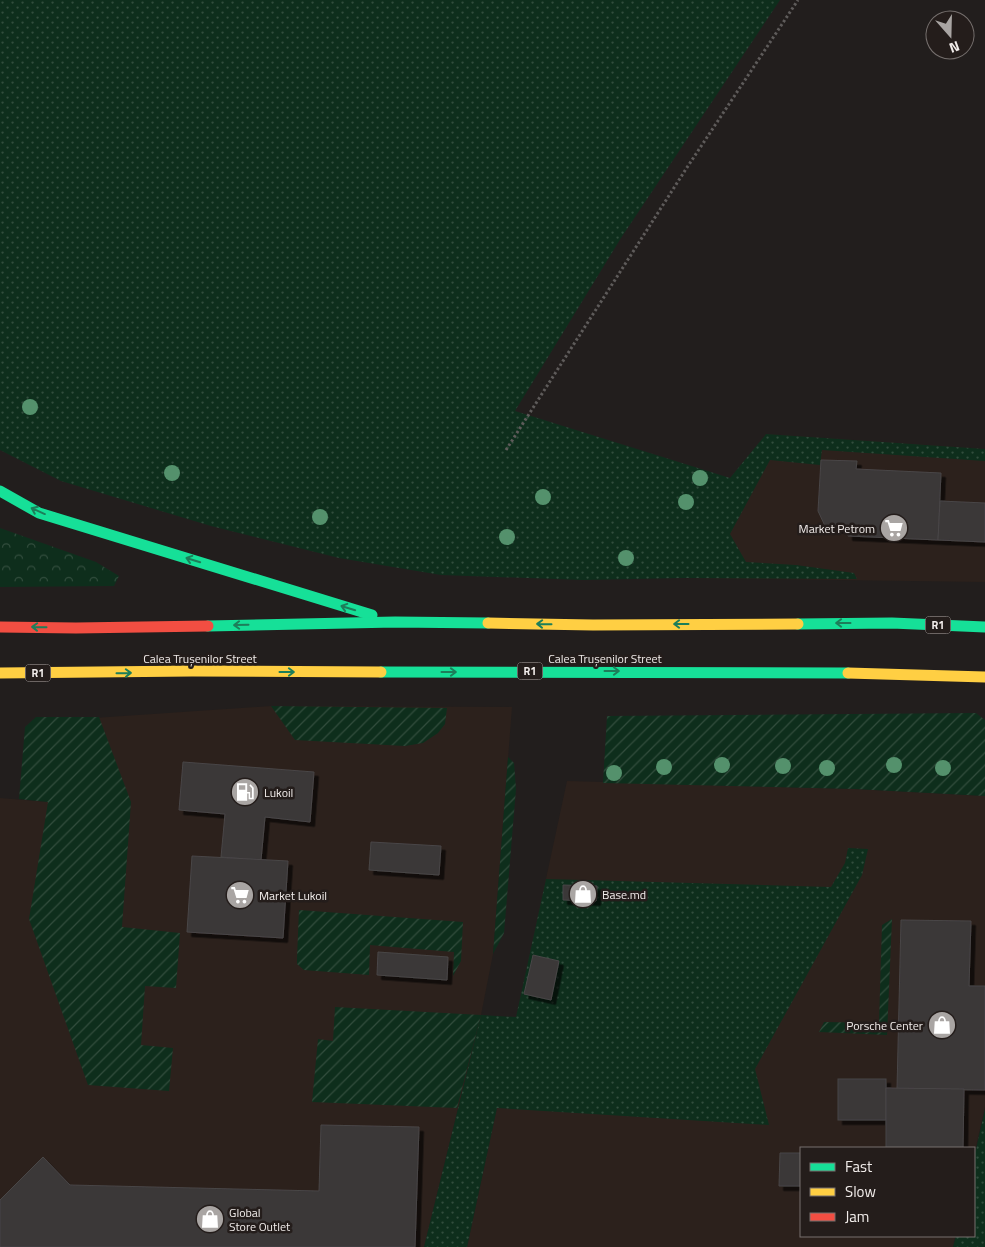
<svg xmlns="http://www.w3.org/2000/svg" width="985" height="1247" viewBox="0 0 985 1247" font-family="'Titillium Web',sans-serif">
	<defs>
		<pattern id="grass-dots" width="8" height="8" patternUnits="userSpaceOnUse" patternTransform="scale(1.25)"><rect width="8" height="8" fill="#0e2e1c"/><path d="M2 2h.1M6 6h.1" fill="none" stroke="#324d3d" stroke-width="1.8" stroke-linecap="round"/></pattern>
		<pattern id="forest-crowns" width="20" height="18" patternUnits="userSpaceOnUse" patternTransform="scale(1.25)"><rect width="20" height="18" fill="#0e2e1c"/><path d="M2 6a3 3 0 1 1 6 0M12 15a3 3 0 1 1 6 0" fill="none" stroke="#324d3d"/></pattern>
		<pattern id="garden-furrows" width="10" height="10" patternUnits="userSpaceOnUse" patternTransform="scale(1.25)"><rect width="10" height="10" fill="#0e2e1c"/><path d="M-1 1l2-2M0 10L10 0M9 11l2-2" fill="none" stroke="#324d3d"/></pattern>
		<filter id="shadow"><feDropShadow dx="4.5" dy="4.5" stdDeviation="0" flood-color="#0009"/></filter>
	</defs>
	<rect width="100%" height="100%" fill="#221e1d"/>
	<!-- built -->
	<g fill="#2c211c">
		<path d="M 766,434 L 985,449 L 985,582 L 684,578 L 688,531 Z"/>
		<path d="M 271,706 L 512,707 L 493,954 L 481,1015 L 424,1247 L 0,1247 L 0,798 L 48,802 L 59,717 L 94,718 Z"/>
		<path d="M 567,781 L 855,789 L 985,796 L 985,1107 L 974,1155 L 974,1148 L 801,1148 L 801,1236 L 955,1236 L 953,1247 L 467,1247 Z"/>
	</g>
	<!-- grass -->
	<g fill="url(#grass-dots)">
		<path d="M 0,0 L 780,0 L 621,238 L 515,411 L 730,478 L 766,434 L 985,449 L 985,461 L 822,450 L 820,465 L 770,460 L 730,534 L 746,562 L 796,565 L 854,573 L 857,579 L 684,578 L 583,580 L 441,575 L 339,558 L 211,526 L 61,481 L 0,450 Z"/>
		<path d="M 848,848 L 868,849 L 862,875 L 755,1069 L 769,1125 L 497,1108 L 467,1247 L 424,1247 L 481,1015 L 516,1017 L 546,879 L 831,887 L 845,863 Z"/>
		<path d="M 985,1109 L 985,1247 L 953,1247 L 956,1236 L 974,1236 L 974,1158 Z"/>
	</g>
	<!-- forest -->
	<path fill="url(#forest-crowns)" d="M 0,528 L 96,562 L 119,576 L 114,586 L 0,587 Z"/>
	<!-- garden -->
	<g fill="url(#garden-furrows)">
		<path d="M 271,706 L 447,708 L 445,724 L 438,733 L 423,743 L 405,746 L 295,740 Z"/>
		<path d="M 976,713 L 985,720 L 985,796 L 855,789 L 603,783 L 607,716 Z"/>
		<path d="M 36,717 L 99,717 L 131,802 L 122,927 L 180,933 L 176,988 L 145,986 L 141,1045 L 173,1048 L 169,1091 L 88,1085 L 29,919 L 48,802 L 19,799 L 25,727 Z"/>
		<path d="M 508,757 L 514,763 L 516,789 L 504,933 L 493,954 Z"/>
		<path d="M 299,910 L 463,922 L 461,961 L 453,976 L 454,952 L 370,945 L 369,975 L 304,970 L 297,964 L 297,958 Z"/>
		<path d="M 892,919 L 887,1035 L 819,1032 L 824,1022 L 879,1023 L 882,925 Z"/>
		<path d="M 335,1007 L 481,1015 L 457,1108 L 312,1102 L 318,1039 L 333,1041 Z"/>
	</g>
	<!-- building -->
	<g fill="#3a3738" stroke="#494647" filter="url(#shadow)">
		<path d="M 821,460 L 857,461 L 856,469 L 941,473 L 938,540 L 848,536 L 848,529 L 826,528 L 818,511 Z"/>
		<path d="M 940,501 L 985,503 L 985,542 L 938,540 Z"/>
		<path d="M 183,762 L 314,772 L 310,822 L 265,817 L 261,860 L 221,857 L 225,814 L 179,810 Z"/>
		<path d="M 371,842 L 441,846 L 439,875 L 369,870 Z"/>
		<path d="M 192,856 L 288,861 L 283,938 L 187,932 Z"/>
		<path d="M 563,885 L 597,886 L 596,901 L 563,900 Z"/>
		<path d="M 901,920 L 971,921 L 969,986 L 985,986 L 985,1090 L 897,1089 Z"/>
		<path d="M 378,952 L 448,957 L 447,980 L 377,975 Z"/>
		<path d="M 533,955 L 559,961 L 551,1000 L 524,994 Z"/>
		<rect x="838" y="1079" width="48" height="41"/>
		<path d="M 886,1088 L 964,1089 L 963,1148 L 886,1148 Z"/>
		<path d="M 321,1125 L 419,1127 L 415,1247 L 0,1247 L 0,1200 L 43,1157 L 70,1185 L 319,1191 Z"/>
		<path d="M 780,1153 L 801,1153 L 801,1186 L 779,1186 Z"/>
	</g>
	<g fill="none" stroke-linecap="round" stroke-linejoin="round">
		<!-- path -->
		<path stroke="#5e5b5a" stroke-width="3" stroke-dasharray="2.5 2.5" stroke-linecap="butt" d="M 506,450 L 686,169 L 798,0"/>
		<!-- fast -->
		<g stroke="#16e098" stroke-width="11">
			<path d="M 0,491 L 39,513 L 372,615"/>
			<path d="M 798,624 L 892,623 L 985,627"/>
			<path d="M 208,626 L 395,622 L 488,623"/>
			<path d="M 381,672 L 848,673"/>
		</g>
		<!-- slow -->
		<g stroke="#ffcf43" stroke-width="11">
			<path d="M 488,623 L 593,625 L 798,624"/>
			<path d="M 0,673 L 192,671 L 381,672"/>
			<path d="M 848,673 L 985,677"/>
		</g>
		<!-- jam -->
		<path stroke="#f24e42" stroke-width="11" d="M 0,627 L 76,628 L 208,626"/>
	</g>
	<!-- trees -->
	<g fill="#54916c">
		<circle cx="30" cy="407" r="8"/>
		<circle cx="172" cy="473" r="8"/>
		<circle cx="700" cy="478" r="8"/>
		<circle cx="543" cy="497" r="8"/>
		<circle cx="686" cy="502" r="8"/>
		<circle cx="320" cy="517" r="8"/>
		<circle cx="507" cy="537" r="8"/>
		<circle cx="626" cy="558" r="8"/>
		<circle cx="722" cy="765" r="8"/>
		<circle cx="894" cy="765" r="8"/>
		<circle cx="783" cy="766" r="8"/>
		<circle cx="664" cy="767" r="8"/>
		<circle cx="827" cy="768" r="8"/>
		<circle cx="943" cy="768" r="8"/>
		<circle cx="614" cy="773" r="8"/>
	</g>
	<!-- one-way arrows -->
	<defs><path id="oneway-shaft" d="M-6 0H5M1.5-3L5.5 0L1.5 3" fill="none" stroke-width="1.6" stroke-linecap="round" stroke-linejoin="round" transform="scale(1.25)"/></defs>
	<g stroke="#1d7e5a">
		<use href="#oneway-shaft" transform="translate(38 511) rotate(-156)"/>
		<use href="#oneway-shaft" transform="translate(193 560) rotate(-163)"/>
		<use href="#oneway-shaft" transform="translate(348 608) rotate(-163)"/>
		<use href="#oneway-shaft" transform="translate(843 623) rotate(180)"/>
		<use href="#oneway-shaft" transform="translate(544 624) rotate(-179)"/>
		<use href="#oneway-shaft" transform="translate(681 624) rotate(180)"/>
		<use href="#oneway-shaft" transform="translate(241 625) rotate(179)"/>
		<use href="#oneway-shaft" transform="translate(39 627) rotate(-179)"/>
		<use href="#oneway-shaft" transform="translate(612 671)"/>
		<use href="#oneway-shaft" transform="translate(287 672)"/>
		<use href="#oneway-shaft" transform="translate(449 672)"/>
		<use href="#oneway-shaft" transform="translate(124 673) rotate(-1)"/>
	</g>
	<!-- icons -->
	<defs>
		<symbol id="supermarket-disc" viewBox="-11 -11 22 22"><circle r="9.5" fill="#a9a5a3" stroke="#241d1b"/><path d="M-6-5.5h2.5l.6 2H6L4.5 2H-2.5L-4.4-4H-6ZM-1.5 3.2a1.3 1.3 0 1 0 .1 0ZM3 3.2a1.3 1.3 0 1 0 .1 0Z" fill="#fff"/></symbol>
		<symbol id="fuel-disc" viewBox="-11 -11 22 22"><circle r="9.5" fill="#a9a5a3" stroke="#241d1b"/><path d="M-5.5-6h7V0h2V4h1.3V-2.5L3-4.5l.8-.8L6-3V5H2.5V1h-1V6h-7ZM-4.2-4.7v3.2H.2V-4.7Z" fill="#fff"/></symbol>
		<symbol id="shop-disc" viewBox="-11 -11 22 22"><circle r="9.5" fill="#a9a5a3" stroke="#241d1b"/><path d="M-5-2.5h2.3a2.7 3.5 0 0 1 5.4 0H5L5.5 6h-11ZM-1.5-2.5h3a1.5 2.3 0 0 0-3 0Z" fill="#fff"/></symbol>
	</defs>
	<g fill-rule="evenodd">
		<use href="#supermarket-disc" x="878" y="512" width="32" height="32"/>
		<use href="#fuel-disc" x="229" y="776" width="32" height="32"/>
		<use href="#shop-disc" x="567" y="878" width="32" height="32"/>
		<use href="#supermarket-disc" x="224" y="879" width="32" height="32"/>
		<use href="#shop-disc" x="926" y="1009" width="32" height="32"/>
		<use href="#shop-disc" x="194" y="1203" width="32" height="32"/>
	</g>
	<g text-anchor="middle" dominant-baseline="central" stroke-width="5" stroke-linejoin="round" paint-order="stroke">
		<!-- shield labels -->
		<g fill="#241d1b" stroke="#b4afad" stroke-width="1">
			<rect x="925.5" y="616.5" width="25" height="17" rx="4"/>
			<rect x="517.5" y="662.5" width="25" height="17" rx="4"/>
			<rect x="25.5" y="664.5" width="25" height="17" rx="4"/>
		</g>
		<g font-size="11" font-weight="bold" fill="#f2edeb">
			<text x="938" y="625">R1</text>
			<text x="530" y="671">R1</text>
			<text x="38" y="673">R1</text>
		</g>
		<!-- poi labels -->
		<g font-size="12" fill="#f2edeb" stroke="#241d1b" text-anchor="start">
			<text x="875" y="528" text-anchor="end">Market Petrom</text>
			<text x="264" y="792">Lukoil</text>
			<text x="602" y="894">Base.md</text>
			<text x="259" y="895">Market Lukoil</text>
			<text x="923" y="1025" text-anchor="end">Porsche Center</text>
			<text x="229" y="1212">Global<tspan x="229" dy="14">Store Outlet</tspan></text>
		</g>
		<!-- street labels -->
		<g font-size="12" fill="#f2edeb" stroke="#241d1b">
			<text x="200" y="658">Calea Trușenilor Street</text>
			<text x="605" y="658">Calea Trușenilor Street</text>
		</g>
	</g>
	<!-- legend -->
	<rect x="800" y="1147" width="175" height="90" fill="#241d1b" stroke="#76706e"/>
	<rect x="810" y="1163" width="25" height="8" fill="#16e098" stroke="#76706e"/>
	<text x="845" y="1172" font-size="15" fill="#f2edeb">Fast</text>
	<rect x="810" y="1188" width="25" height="8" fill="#ffcf43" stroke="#76706e"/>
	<text x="845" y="1197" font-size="15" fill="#f2edeb">Slow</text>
	<rect x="810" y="1213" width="25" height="8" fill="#f24e42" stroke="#76706e"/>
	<text x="845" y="1222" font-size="15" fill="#f2edeb">Jam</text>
	<!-- north arrow -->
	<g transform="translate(950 35) rotate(160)"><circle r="24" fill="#241d1b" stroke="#76706e"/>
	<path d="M0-4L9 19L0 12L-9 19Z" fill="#a9a5a3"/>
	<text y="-8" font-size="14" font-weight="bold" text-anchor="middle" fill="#f2edeb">N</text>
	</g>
</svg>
